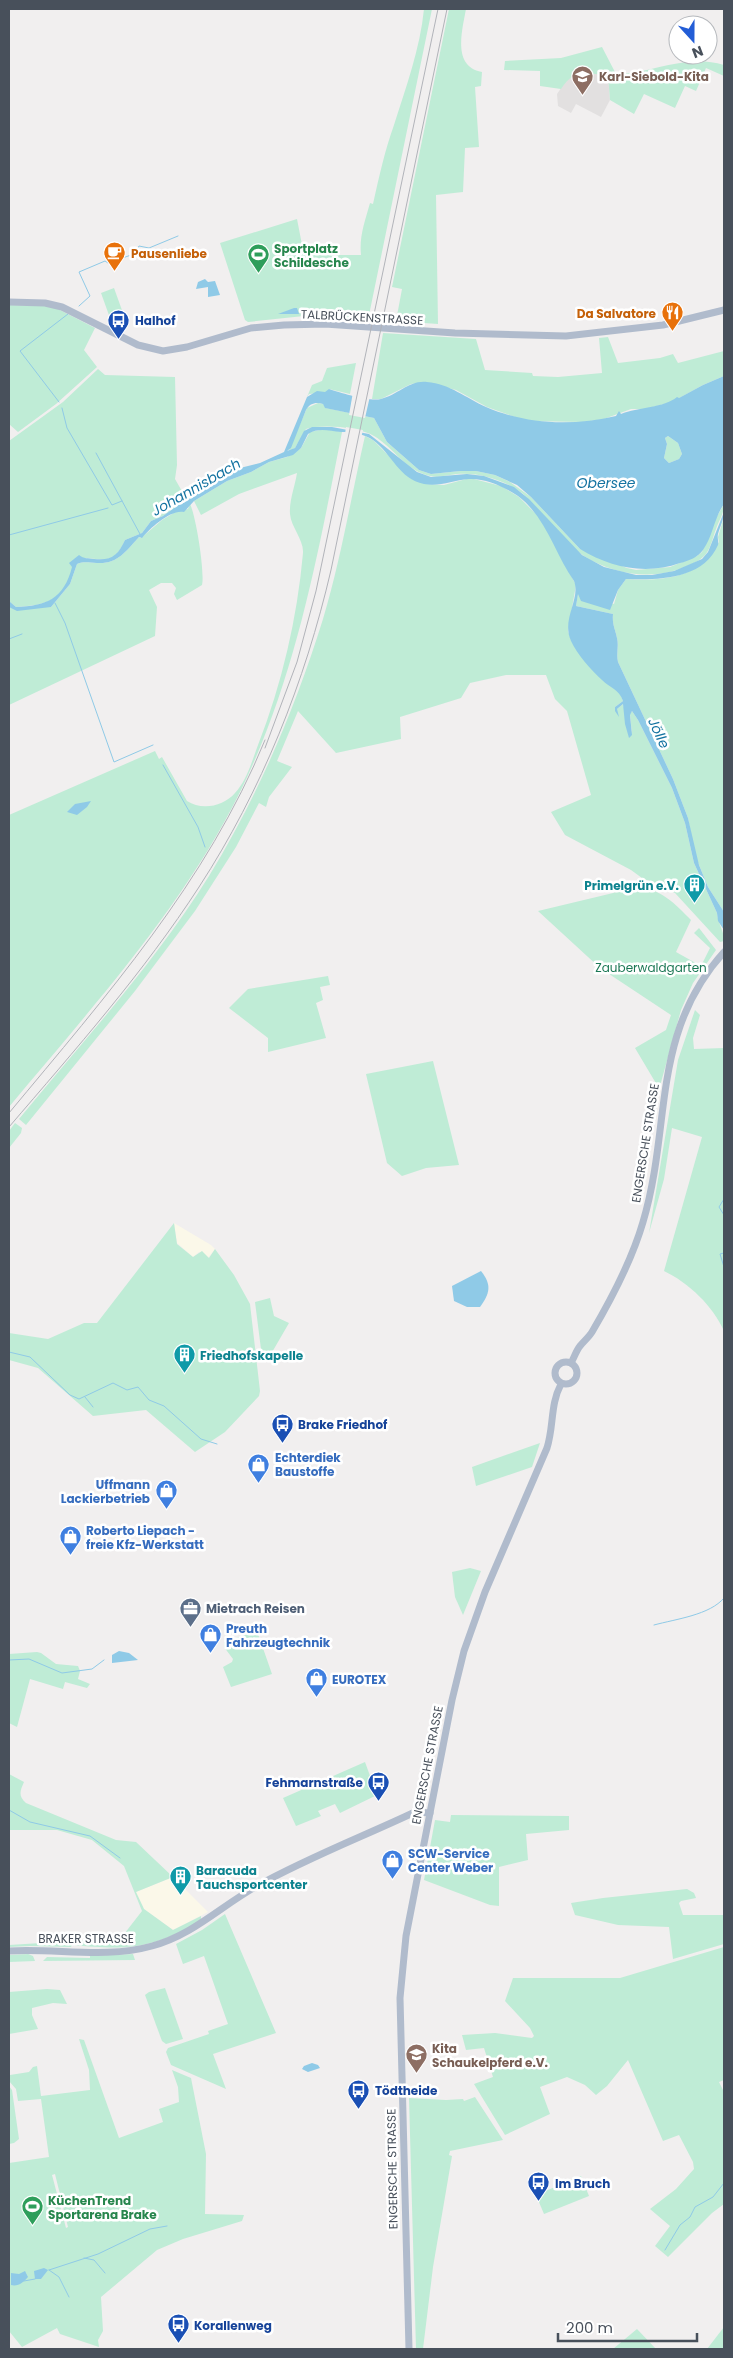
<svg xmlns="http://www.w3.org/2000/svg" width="733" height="2358" viewBox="0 0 733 2358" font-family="Poppins,sans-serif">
	<rect width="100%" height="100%" fill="#f1efef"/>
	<!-- commercial -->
	<g fill="#fbf8e9">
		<path d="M 174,1223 L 211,1245 L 215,1249 L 208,1258 L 199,1252 L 193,1257 L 177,1243 Z"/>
		<path d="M 173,1877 L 208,1912 L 173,1930 L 144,1909 L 136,1892 Z"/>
	</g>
	<!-- education -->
	<path fill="#e2e0e0" d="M 586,72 L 608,76 L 610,100 L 601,117 L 576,104 L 571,113 L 558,106 L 557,94 L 566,81 L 573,75 Z"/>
	<!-- green -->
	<g fill="#bfecd6" fill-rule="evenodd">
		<path d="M 424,9 L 432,9 L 368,320 L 304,316 L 248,322 L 245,320 L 220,243 L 297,219 L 304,255 L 361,255 C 359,237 365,221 370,203 L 373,204 C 379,177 385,150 394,125 C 406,87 420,49 424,9 Z"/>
		<path d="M 449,9 L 466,9 C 462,31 452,67 482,72 L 481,86 L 475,87 L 479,147 L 465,148 L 463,192 L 436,195 L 438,324 L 396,321 L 402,289 L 392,287 Z"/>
		<path d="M 602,47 L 616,74 C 655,73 686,53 724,65 L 724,76 L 706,68 L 696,91 L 685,86 L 675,108 L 644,94 L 634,114 L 610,100 L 608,76 C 586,73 575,67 561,89 L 540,86 L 540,71 L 504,70 L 505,61 L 561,58 Z"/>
		<path d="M 114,288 L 123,313 L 110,318 L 101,293 Z"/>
		<path d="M 9,305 L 47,306 L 58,309 L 95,328 L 84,350 L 97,367 L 56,404 L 18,432 L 9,424 Z"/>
		<path d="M 383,333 L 476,339 L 485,370 L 532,373 L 533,376 L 558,377 L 602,373 L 599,338 L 608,337 L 618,363 L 660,358 L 673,354 L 678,363 L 724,351 L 724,376 L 703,385 L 672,402 L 645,409 L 631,409 L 604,419 L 583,422 L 526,421 L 487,407 L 456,390 L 425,382 L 411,384 L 381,399 L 372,399 Z"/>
		<path d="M 356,363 L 350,394 L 329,389 L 329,392 L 309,394 L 307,397 L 312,385 L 322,381 L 327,368 Z"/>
		<path d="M 98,369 L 105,375 L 175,377 L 177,465 L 175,479 L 187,500 L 163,516 L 151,521 L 142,533 L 125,540 C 114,565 106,559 82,558 C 72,568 74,569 69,581 C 58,603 38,606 16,607 L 9,601 L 9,441 L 63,402 Z"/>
		<path d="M 318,403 L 323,404 L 326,408 L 374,418 L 387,442 L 419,470 L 431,474 L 460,471 L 476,471 L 495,475 L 510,482 L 531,497 L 580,549 L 627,568 L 636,570 L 670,567 L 697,556 L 702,552 L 715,520 L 724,504 C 724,514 719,520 716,529 C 713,537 711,547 706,554 C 701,560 694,563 687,566 C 654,581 614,575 584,556 C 560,540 544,512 522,493 C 504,480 479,472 457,474 C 448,475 439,478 430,476 C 406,471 394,448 374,436 C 359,427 323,424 306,429 L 295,448 L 288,452 L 307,408 Z"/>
		<path d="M 325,429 L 342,432 C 318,554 296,677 241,790 C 183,908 92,1007 9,1107 L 9,815 L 155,751 L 159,759 L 162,757 L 187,801 C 202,811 224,806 235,793 C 247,780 252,761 258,745 C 282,683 297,619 303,553 C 304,540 291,527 290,514 C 289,501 295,486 297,473 L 239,494 L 201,515 L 194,501 L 227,481 L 251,472 L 269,462 L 287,457 L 301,448 L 310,432 Z"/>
		<path d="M 365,436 L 373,440 L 393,460 L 426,484 L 444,485 L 470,478 L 501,486 L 519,497 L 541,519 L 576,585 L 568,631 L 571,640 L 595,672 L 620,693 L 623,701 L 615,707 L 617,709 L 623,704 L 632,734 L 630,714 L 632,711 L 638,720 L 672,788 L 685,823 L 694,863 L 717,913 C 718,924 724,930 724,941 L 720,942 L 675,893 L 642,878 L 631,870 L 565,835 L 551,812 L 591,795 L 567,711 L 555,699 L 546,675 L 506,675 L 470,683 L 461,698 L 400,717 L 401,739 L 336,753 L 298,711 L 277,761 L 292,767 L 269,797 L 266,807 L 259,803 L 236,847 L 195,911 L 135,991 L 26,1125 L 19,1119 C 84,1040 155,963 209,876 C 258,796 295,709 323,619 C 341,559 351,497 365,436 Z"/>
		<path d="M 668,436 L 678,443 L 682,454 L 679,459 L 669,463 L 664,458 L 667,444 L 665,438 Z"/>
		<path d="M 190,504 C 196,516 205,573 202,585 L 177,600 L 174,594 L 176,588 L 172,583 L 161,583 L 149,590 L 157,607 L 155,636 L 9,705 L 9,607 L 51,607 L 70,584 L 77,564 C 85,561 89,563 97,563 C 118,564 125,552 139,537 L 141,538 L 162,520 L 177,511 L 188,509 Z"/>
		<path d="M 724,517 L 724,912 L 708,887 L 695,855 L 688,818 L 673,779 L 618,662 C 616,654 619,646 617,638 C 615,629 612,624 613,614 L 576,606 L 578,593 L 614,604 L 618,590 L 626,579 C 662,581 701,579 719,542 L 718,537 Z"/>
		<path d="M 634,888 C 659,886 675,904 691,920 L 676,952 L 701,966 L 710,948 L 694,933 L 699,928 L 716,950 L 693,983 L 681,1010 L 660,1086 L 657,1085 L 635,1048 L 666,1030 L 671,1015 L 600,968 L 538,911 Z"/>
		<path d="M 328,976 L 330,985 L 320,987 L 323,1000 L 316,1003 L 326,1038 L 268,1052 L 268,1038 L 229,1008 L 248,989 Z"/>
		<path d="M 695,1010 L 700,1015 L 693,1038 L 694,1049 L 724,1048 L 724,1331 C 713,1306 689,1283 664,1271 L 702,1137 L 672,1128 L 664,1179 L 649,1233 L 678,1060 Z"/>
		<path d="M 433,1061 L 459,1165 L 426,1168 L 402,1176 L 387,1163 L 366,1074 Z"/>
		<path d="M 15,1123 L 22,1128 L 21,1133 L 9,1148 L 9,1131 Z"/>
		<path d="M 174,1223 L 177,1244 L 193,1257 L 202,1251 L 209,1258 L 215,1249 L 234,1275 L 250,1304 L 260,1391 L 259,1396 L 225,1432 L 195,1452 L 146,1410 L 93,1416 L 38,1368 L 9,1360 L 9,1333 L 48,1339 L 84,1323 L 97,1323 Z"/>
		<path d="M 270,1298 L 274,1316 L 289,1323 L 271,1354 L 262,1357 L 255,1302 Z"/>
		<path d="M 540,1443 L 532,1467 L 476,1486 L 472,1467 Z"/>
		<path d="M 470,1568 L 481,1571 L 463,1615 L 455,1597 L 452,1572 Z"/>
		<path d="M 257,1631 L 272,1674 L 231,1687 L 223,1667 L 232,1662 L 233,1659 L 224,1647 L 224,1642 Z"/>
		<path d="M 37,1652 L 41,1653 L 56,1664 L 78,1666 L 80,1671 L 78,1679 L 90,1684 L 87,1688 L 65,1682 L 63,1689 L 30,1679 L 17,1727 L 9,1723 L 9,1654 Z"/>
		<path d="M 365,1762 L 377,1795 L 340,1813 L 335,1804 L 318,1811 L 321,1816 L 296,1826 L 283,1798 Z"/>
		<path d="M 9,1774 L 24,1782 C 20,1791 18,1796 26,1803 L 116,1840 L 136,1842 L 173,1877 L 136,1892 L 144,1909 L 173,1930 L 201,1916 L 201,1921 C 150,1950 126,1950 72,1945 L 71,1947 L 30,1946 L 9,1947 L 9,1945 L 121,1938 L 142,1911 L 124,1866 L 92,1840 L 57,1830 L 9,1830 Z"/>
		<path d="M 451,1815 L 569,1816 L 569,1830 L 526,1834 L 528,1860 L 499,1867 L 499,1906 L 490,1905 L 424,1880 L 435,1820 L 450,1822 Z"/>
		<path d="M 687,1889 L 694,1893 L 696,1898 L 681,1901 L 679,1903 L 683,1915 L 724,1915 L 724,1944 L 673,1959 L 669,1927 L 618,1925 L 575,1915 L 571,1903 L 603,1898 Z"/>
		<path d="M 225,1914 L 276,2033 L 213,2054 L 226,2089 L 171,2065 L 166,2052 L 168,2048 L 209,2034 L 208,2031 L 228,2024 L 204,1956 L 183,1964 L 176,1944 L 202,1930 Z"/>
		<path d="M 724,1947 L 724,2080 L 719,2082 L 724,2092 L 724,2204 L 712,2213 L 668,2257 L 655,2246 L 670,2226 L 650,2209 L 676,2189 L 694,2169 L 693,2162 L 679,2135 L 663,2141 L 628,2060 L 607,2086 L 596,2095 L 585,2085 L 567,2077 L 540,2087 L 550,2114 L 505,2135 L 474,2084 L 493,2077 L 484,2048 L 466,2050 L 462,2035 L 495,2033 L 532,2038 L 534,2036 L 530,2028 L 505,2001 L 513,1978 L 620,1978 Z"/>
		<path d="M 28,1954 L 33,1956 L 35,1961 L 9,1962 L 9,1955 Z"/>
		<path d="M 133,1954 L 135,1960 L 43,1961 L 47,1957 L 90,1958 L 90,1956 Z"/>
		<path d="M 165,1988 L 183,2039 L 166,2044 L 162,2041 L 145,1995 L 149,1992 Z"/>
		<path d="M 47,1989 L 60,1990 L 67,2004 L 53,2003 L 32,2008 L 32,2015 L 38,2029 L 9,2034 L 9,1992 Z"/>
		<path d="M 79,2039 L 84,2040 L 119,2138 L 163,2122 L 159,2109 L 179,2102 L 178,2087 L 172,2070 L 191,2078 L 206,2154 L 205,2214 L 244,2215 L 242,2221 L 183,2239 L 157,2250 L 101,2297 L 103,2331 L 98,2340 L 99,2347 L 60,2334 L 57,2328 L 22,2347 L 9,2331 L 9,2163 L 49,2157 L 41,2099 L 18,2101 L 16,2089 L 9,2081 L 9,2072 L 10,2075 L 29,2072 L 33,2067 L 37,2066 L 41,2096 L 90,2090 L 89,2070 ZM 55,2174 L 68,2227 L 66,2228 L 52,2175 Z"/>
		<path d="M 9,2086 L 12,2090 L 19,2139 L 14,2143 L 9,2144 Z"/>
		<path d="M 475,2097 L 503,2140 L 450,2151 L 449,2155 L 452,2156 L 433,2267 L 423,2349 L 416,2349 L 409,2098 L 446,2100 L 463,2099 L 464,2101 Z"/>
		<path d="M 581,2176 L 589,2196 L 544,2214 L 536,2195 Z"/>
		<path d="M 724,2327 L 724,2349 L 707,2349 Z"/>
		<path d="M 637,2329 L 656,2349 L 613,2349 Z"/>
	</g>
	<!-- water -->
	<g fill="#8fcae7" fill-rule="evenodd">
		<path d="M 205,279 L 208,282 L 215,281 L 220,295 L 208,297 L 208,287 L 196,289 L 198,282 Z"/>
		<path d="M 294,308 L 297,308 L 299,314 L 278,314 Z"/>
		<path d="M 724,376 L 724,504 C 714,518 713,536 703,550 C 698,557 689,561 680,563 C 646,575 611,568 580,549 L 531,497 L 517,485 L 495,475 L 476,471 L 460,471 L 431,474 L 419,470 L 387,442 L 374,418 L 325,408 L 323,404 C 316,402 310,403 306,410 L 291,448 L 287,451 L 295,448 L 304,431 L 312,427 L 332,427 L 369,434 L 417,472 L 431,477 L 467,474 L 484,476 L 514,487 L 529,499 L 582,555 L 604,567 L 636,575 L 652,575 L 674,571 L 702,559 L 708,552 L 724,512 C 724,519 720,527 718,534 C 717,538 719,542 718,545 C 703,580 658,580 626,579 L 618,590 L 610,610 L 581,601 L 578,594 L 576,606 L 613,614 C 612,624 615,629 617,638 C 619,646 616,654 618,662 L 673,779 L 688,818 L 699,865 L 708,887 L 724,912 L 724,930 L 718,921 L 717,913 L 694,863 L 685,823 L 672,788 L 638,720 L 632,711 L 630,715 L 632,735 L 629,738 L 625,724 L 623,704 L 617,709 L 619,717 L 615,711 L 615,707 L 623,701 C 619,689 610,688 602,680 C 591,670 577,654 571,641 C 561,619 581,599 574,581 C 555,554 546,517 518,496 C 505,487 485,478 469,479 C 453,480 440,487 424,484 C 399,479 392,454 373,440 C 365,434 350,432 341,432 C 329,431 319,427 308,434 L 301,448 L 293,455 L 269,462 L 251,472 L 227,481 L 194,501 L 184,512 C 171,509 150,528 142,538 L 139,537 C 125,552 118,564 97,563 C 89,563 85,561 77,564 L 70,584 L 51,607 L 17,611 L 9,607 L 9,601 L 16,607 C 46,606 64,599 72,567 L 69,563 L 79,555 C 84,559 88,558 94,559 C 112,561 118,555 125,540 L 142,533 L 151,521 L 163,516 L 205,486 L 240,468 L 260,463 L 284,452 L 307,397 L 317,391 L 325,392 L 329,389 C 341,393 370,402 381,399 C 398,395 409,380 427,382 C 450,384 466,398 486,407 C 528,425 573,426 616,416 L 619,411 L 621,414 C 638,407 664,408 677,397 L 679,398 L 703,385 ZM 668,436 L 678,443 L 682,454 L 679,459 L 669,463 L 664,458 L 667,444 L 665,438 Z"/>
		<path d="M 91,801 L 87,807 L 77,815 L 67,812 L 75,804 Z"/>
		<path d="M 481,1271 C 492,1285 490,1293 480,1307 L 467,1307 L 454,1301 L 452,1286 Z"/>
		<path d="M 119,1651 L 129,1653 L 138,1660 L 112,1663 L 112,1655 Z"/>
		<path d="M 312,2063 L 318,2065 L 320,2068 L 308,2072 L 302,2069 L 304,2066 Z"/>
		<path d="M 44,2268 L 48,2270 L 41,2279 L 35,2279 L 34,2271 Z"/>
		<path d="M 25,2271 L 28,2277 C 24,2282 18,2287 11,2285 L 11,2273 L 19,2274 Z"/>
	</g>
	<!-- pier -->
	<g fill="#f1efef">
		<path d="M 353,392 L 370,396 L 365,418 L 349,415 Z"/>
		<path d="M 346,427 L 363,430 L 361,438 L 345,434 Z"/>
	</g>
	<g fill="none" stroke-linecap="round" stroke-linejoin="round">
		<!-- stream -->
		<g stroke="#8fcae7" stroke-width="1">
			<path d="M 79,306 L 90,296 L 79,272 L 105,261 L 108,263 L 134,254 L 139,246 L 149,248 L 178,236"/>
			<path d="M 59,402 L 20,351 L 68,314"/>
			<path d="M 62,408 L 67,428 L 112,505 L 122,501"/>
			<path d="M 96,453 L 140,534"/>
			<path d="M 9,535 L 108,508"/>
			<path d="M 55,603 L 65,623 L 114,762 L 153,745"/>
			<path d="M 9,639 L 22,634"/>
			<path d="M 163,765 L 198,827 L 205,847"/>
			<path d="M 724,1199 L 719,1207 L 724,1215"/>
			<path d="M 724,1253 L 720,1254 L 724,1267"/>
			<path d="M 9,1352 L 30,1357 L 70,1395 L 79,1399 L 113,1383 L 127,1390 L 138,1387 L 149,1400 L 164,1406 L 201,1439 L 217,1444"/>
			<path d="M 85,1397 L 93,1407"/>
			<path d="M 654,1625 C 676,1619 710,1615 724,1598"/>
			<path d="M 9,1660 L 29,1659 L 62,1673 L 92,1669 L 104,1660"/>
			<path d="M 9,1810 L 30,1822 L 90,1836 L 120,1858"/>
			<path d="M 665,2250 L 680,2225 L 690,2217 L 695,2207 L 713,2197 L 724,2183"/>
			<path d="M 84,2258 L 94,2260 L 105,2273"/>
			<path d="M 49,2270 L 98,2254 L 150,2229 L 167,2226"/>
			<path d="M 49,2270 L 59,2277 L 69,2297"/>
			<path d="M 24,2281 L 35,2279"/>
		</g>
		<!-- major -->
		<g stroke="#b0bbcc" stroke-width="7">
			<path d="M 9,302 L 45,303 L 62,307 L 138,345 L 163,351 L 187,347 L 251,328 L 284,325 L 325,324 L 455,333 L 566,336 L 663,325 L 724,310"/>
			<circle cx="566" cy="1373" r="11"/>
			<path d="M 571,1363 C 574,1358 576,1351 580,1346 C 584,1341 589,1337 592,1332 C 612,1298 632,1260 643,1222 C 672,1125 650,1034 724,952"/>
			<path d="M 9,1951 C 56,1948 106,1959 152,1946 C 193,1935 221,1906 257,1886 C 307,1858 362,1837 415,1812 L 430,1813"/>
			<path d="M 409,2349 L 400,1998 L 406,1936 L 452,1700 L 464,1651 L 485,1592 L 547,1448 C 554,1426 550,1405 561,1384"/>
		</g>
		<!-- rail -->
		<g stroke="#b1b3b9" stroke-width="1">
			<path d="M 265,748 L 297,662 L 316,591 L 438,9"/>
			<path d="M 9,1113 C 106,996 207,882 265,740"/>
			<path d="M 9,1127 C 75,1050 144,972 199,887 C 262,790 305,682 331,570 L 447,9"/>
		</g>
	</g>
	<!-- icons -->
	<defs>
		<symbol id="school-pin" viewBox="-11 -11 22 30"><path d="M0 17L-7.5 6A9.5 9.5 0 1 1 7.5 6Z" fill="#8d6e63" stroke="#fff"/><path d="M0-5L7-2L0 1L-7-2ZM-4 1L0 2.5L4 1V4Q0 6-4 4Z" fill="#fff"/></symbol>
		<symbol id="cafe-pin" viewBox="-11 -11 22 30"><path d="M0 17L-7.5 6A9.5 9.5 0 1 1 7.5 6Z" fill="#e8710a" stroke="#fff"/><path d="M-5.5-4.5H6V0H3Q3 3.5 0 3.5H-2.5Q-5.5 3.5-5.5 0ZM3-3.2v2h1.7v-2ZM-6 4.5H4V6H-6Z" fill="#fff"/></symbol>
		<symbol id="stadium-pin" viewBox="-11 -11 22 30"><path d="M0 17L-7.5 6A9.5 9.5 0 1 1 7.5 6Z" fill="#2e9e5b" stroke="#fff"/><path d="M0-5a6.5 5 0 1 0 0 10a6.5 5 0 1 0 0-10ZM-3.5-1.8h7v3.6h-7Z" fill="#fff"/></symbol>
		<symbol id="restaurant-pin" viewBox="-11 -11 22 30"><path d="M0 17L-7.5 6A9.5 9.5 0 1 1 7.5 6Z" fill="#e8710a" stroke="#fff"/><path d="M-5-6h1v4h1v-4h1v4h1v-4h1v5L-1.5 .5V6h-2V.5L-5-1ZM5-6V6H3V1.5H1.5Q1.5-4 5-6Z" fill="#fff"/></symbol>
		<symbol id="bus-pin" viewBox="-11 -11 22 30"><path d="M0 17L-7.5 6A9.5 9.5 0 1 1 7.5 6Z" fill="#1a4fb4" stroke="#fff"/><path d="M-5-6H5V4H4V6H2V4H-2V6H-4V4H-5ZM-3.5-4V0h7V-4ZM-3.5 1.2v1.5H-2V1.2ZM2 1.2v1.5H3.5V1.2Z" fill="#fff"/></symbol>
		<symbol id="building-pin" viewBox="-11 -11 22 30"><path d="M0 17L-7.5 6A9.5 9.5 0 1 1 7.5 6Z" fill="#0f9aa8" stroke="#fff"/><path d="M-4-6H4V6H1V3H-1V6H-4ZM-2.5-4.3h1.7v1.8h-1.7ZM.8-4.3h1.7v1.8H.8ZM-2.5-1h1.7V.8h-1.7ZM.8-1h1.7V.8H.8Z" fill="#fff"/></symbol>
		<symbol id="shop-pin" viewBox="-11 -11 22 30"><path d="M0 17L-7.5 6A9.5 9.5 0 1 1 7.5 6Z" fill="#3f7fe0" stroke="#fff"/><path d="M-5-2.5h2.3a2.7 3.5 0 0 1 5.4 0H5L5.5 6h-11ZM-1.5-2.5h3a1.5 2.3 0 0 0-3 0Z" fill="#fff"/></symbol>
		<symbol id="office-pin" viewBox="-11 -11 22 30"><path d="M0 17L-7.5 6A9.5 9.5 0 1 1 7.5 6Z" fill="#5c6f8a" stroke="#fff"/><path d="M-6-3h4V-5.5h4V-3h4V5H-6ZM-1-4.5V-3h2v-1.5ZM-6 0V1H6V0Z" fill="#fff"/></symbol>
	</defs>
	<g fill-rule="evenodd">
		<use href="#school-pin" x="570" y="64" width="25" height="34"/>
		<use href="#cafe-pin" x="102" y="240" width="25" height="34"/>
		<use href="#stadium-pin" x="246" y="242" width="25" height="34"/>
		<use href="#restaurant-pin" x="660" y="300" width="25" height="34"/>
		<use href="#bus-pin" x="106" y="308" width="25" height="34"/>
		<use href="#building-pin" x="682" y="872" width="25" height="34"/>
		<use href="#building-pin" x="172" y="1342" width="25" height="34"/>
		<use href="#bus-pin" x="270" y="1412" width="25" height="34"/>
		<use href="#shop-pin" x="246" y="1452" width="25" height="34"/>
		<use href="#shop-pin" x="154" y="1478" width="25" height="34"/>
		<use href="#shop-pin" x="58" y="1524" width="25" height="34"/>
		<use href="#office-pin" x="178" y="1596" width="25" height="34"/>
		<use href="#shop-pin" x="198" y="1622" width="25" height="34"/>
		<use href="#shop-pin" x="304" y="1666" width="25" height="34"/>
		<use href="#bus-pin" x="366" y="1770" width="25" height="34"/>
		<use href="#shop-pin" x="380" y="1848" width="25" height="34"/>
		<use href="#building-pin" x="168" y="1864" width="25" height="34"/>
		<use href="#school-pin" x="404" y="2042" width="25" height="34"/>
		<use href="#bus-pin" x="346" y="2078" width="25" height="34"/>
		<use href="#bus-pin" x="526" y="2170" width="25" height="34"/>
		<use href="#stadium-pin" x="20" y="2194" width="25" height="34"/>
		<use href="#bus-pin" x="166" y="2312" width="25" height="34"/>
	</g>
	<g text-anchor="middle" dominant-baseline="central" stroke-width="5" stroke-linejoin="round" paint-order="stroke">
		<!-- education labels -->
		<g font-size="12" font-weight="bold" fill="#785e54" stroke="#fff" text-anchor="start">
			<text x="599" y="76">Karl-Siebold-Kita</text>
			<text x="432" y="2048">Kita<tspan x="432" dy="14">Schaukelpferd e.V.</tspan></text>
		</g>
		<!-- leisure labels -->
		<g font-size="12" font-weight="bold" fill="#27864d" stroke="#fff" text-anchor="start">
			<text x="274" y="248">Sportplatz<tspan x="274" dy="14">Schildesche</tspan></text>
			<text x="48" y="2200">KüchenTrend<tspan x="48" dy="14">Sportarena Brake</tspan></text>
		</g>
		<!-- food labels -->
		<g font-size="12" font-weight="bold" fill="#c56008" stroke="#fff" text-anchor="start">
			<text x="131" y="253">Pausenliebe</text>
			<text x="656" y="313" text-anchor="end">Da Salvatore</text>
		</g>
		<!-- street labels -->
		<g font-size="12" fill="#48505b" stroke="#fff">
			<text transform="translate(362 317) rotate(3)">TALBRÜCKENSTRASSE</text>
			<text transform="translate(645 1143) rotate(-81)">ENGERSCHE STRASSE</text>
			<text transform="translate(427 1765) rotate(-79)">ENGERSCHE STRASSE</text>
			<text x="86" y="1938">BRAKER STRASSE</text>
			<text transform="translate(392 2169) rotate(-91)">ENGERSCHE STRASSE</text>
		</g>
		<!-- transit labels -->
		<g font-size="12" font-weight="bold" fill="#164399" stroke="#fff" text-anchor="start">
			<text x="135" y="320">Halhof</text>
			<text x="298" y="1424">Brake Friedhof</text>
			<text x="363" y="1782" text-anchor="end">Fehmarnstraße</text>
			<text x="375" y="2090">Tödtheide</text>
			<text x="555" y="2183">Im Bruch</text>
			<text x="194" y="2325">Korallenweg</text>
		</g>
		<!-- culture labels -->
		<g font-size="12" font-weight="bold" fill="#0d838f" stroke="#fff" text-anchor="start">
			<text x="679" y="885" text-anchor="end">Primelgrün e.V.</text>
			<text x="200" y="1355">Friedhofskapelle</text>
			<text x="196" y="1870">Baracuda<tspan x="196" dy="14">Tauchsportcenter</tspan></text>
		</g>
		<!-- park labels -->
		<g font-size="12" fill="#1c7855" stroke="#fff">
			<text x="651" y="967">Zauberwaldgarten</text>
		</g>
		<!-- shop labels -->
		<g font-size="12" font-weight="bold" fill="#366cbe" stroke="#fff" text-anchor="start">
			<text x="275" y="1457">Echterdiek<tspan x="275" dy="14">Baustoffe</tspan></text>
			<text x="150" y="1484" text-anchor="end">Uffmann<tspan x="150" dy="14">Lackierbetrieb</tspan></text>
			<text x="86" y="1530">Roberto Liepach -<tspan x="86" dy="14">freie Kfz-Werkstatt</tspan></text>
			<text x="226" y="1628">Preuth<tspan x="226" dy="14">Fahrzeugtechnik</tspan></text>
			<text x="332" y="1679">EUROTEX</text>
			<text x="408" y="1853">SCW-Service<tspan x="408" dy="14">Center Weber</tspan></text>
		</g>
		<!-- service labels -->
		<g font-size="12" font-weight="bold" fill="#4e5e75" stroke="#fff" text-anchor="start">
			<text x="206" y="1608">Mietrach Reisen</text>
		</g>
		<!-- water labels -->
		<g font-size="14" font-style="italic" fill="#1473a1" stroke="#fff">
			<text x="606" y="483">Obersee</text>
			<text transform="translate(196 487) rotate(-30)">Johannisbach</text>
			<text transform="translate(659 733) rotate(65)">Jölle</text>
		</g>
	</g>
	<!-- border -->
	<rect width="733" height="2358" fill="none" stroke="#48505b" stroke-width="20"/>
	<!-- north arrow -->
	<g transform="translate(693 40) rotate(159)"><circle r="24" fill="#ffffff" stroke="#b6b9bd"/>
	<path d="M0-4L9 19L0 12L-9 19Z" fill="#235dd6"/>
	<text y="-8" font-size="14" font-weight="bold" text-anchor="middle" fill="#48505b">N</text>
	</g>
	<!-- scale -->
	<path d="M558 2333v8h139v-8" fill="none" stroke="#48505b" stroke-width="2.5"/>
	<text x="566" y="2333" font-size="15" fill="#48505b" stroke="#ffffff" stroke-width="4" paint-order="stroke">200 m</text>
</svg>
